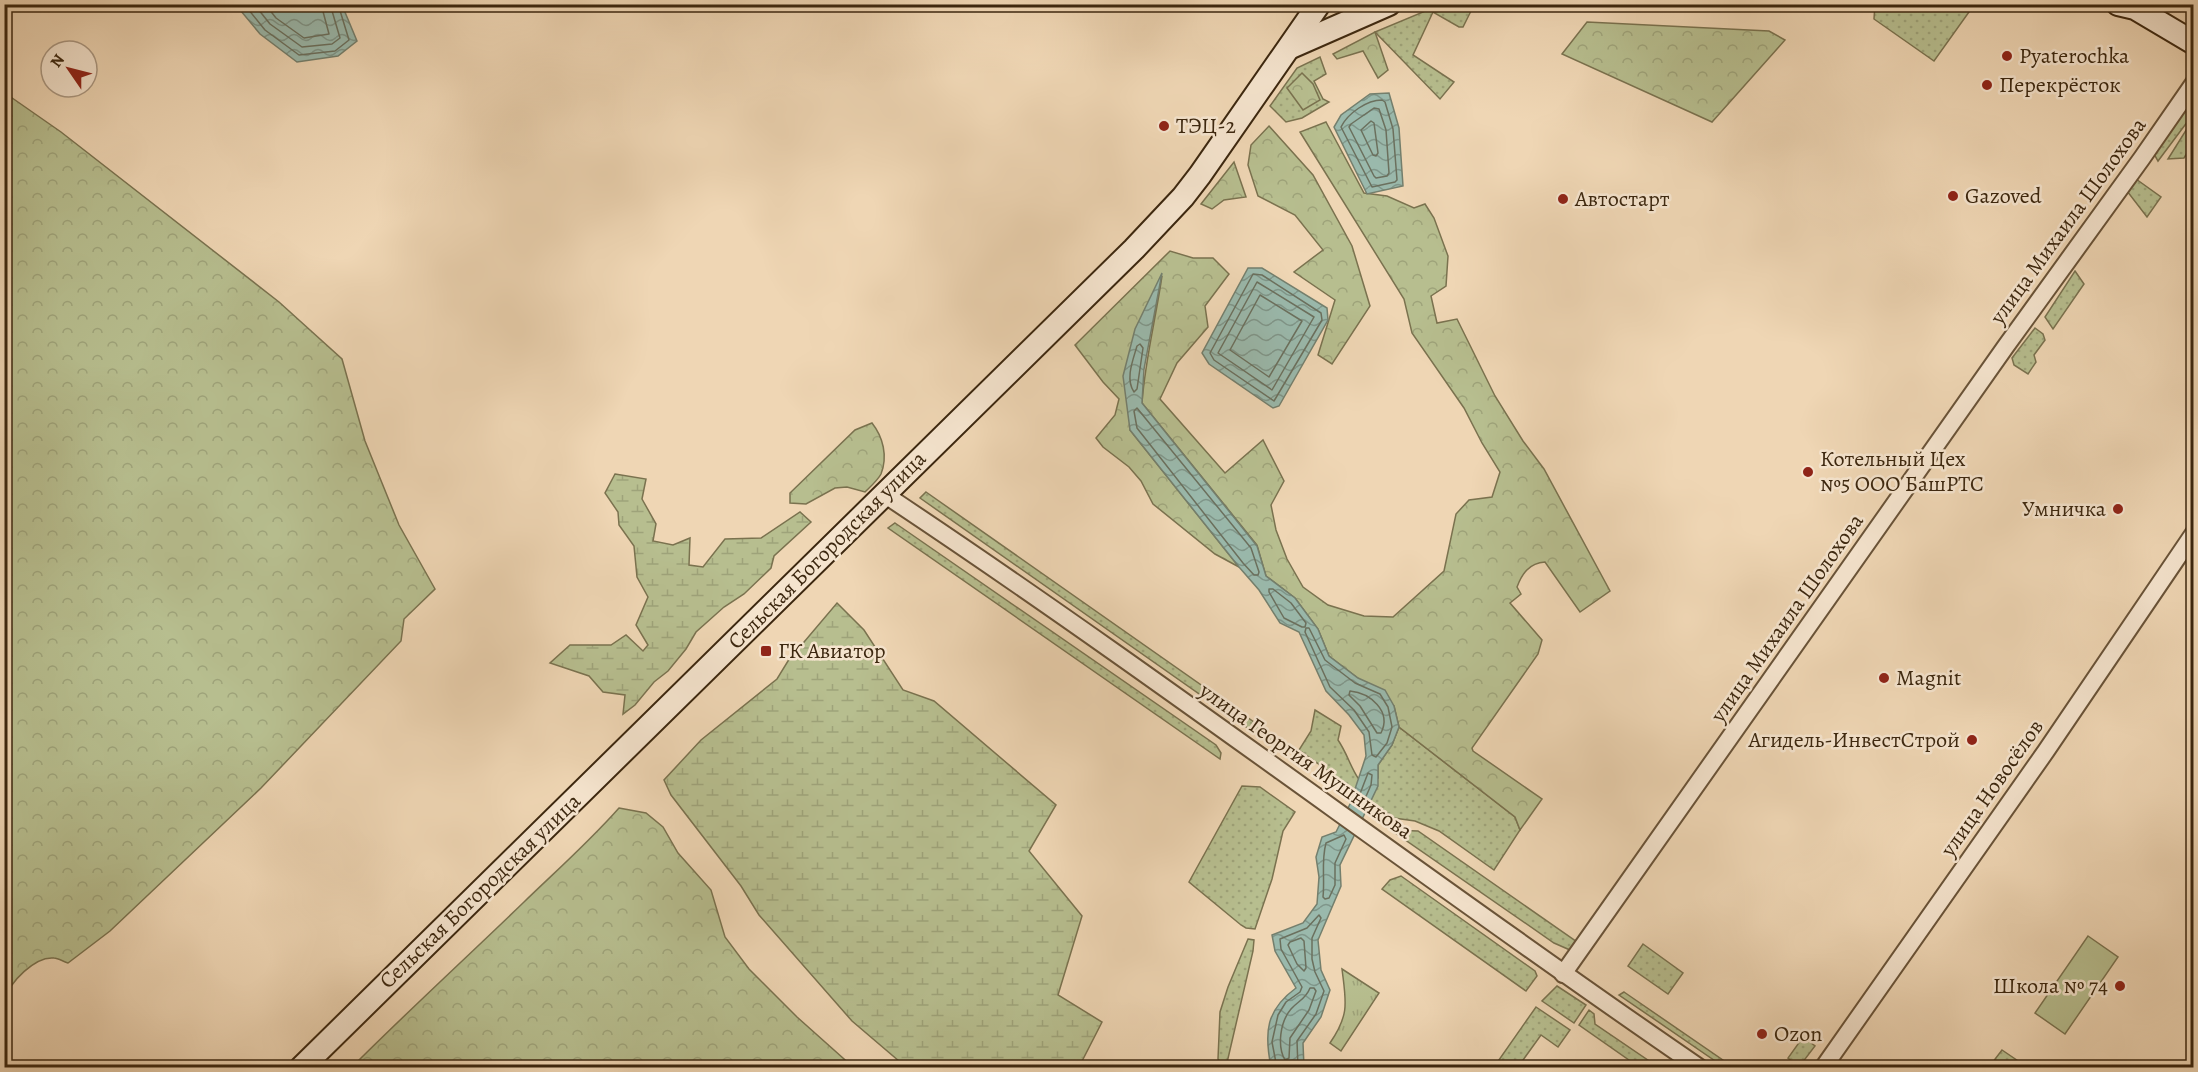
<svg xmlns="http://www.w3.org/2000/svg" width="2198" height="1072" viewBox="0 0 2198 1072" font-family="Alegreya,serif">
	<defs>
		<pattern id="grass-dots" width="8" height="8" patternUnits="userSpaceOnUse" patternTransform="scale(1.5)"><rect width="8" height="8" fill="#b7be8f"/><path d="M2 2h.1M6 6h.1" fill="none" stroke="#9ea37a" stroke-width="1.8" stroke-linecap="round"/></pattern>
		<pattern id="forest-crowns" width="20" height="18" patternUnits="userSpaceOnUse" patternTransform="scale(1.5)"><rect width="20" height="18" fill="#b7be8f"/><path d="M2 6a3 3 0 1 1 6 0M12 15a3 3 0 1 1 6 0" fill="none" stroke="#9ea37a"/></pattern>
		<pattern id="wetland-marsh" width="20" height="14" patternUnits="userSpaceOnUse" patternTransform="scale(1.5)"><rect width="20" height="14" fill="#b7be8f"/><path d="M1 5h8M5 5V1M11 12h8M15 12V8" fill="none" stroke="#9ea37a"/></pattern>
		<pattern id="park-tufts" width="24" height="20" patternUnits="userSpaceOnUse" patternTransform="scale(1.5)"><rect width="24" height="20" fill="#b7be8f"/><path d="M3 7l-1-3M5 7V3M7 7l1-3M15 17l-1-3M17 17v-4M19 17l1-3" fill="none" stroke="#9ea37a"/></pattern>
		<pattern id="water-waves" width="16" height="10" patternUnits="userSpaceOnUse" patternTransform="scale(1.5)"><rect width="16" height="10" fill="#9ab9ac"/><path d="M0 5q4-4 8 0t8 0" fill="none" stroke="#7f968a"/></pattern>
	</defs>
	<rect width="100%" height="100%" fill="#efd6b4"/>
	<filter id="stains"><feTurbulence type="fractalNoise" baseFrequency=".00333" numOctaves="4"/><feColorMatrix values="0 0 0 0 .2 0 0 0 0 .09 0 0 0 0 .02 0 0 0 .5 -.17"/></filter>
	<radialGradient id="worn" r=".72"><stop offset=".6" stop-color="#630" stop-opacity="0"/><stop offset="1" stop-color="#630" stop-opacity=".3"/></radialGradient>
	<!-- grass -->
	<g fill="url(#grass-dots)" stroke="#7a724f" stroke-width="1.5">
		<path d="M 1875,5 L 1974,5 L 1934,61 L 1874,19 Z"/>
		<path d="M 1464,8 L 1471,11 L 1463,27 L 1459,27 L 1433,12 L 1413,55 L 1454,82 L 1440,99 L 1375,32 L 1430,9 L 1434,12 Z"/>
		<path d="M 1320,57 L 1326,74 L 1314,81 L 1323,99 L 1329,102 L 1302,118 L 1286,122 L 1270,106 L 1297,68 Z"/>
		<path d="M 2185,102 L 2193,107 L 2188,116 L 2188,121 L 2158,161 L 2153,152 Z"/>
		<path d="M 2193,119 L 2193,143 L 2184,158 L 2168,159 Z"/>
		<path d="M 2136,179 L 2161,197 L 2147,217 L 2127,191 Z"/>
		<path d="M 2075,271 L 2084,284 L 2053,329 L 2045,317 Z"/>
		<path d="M 2035,328 L 2043,334 L 2045,340 L 2034,355 L 2036,362 L 2028,374 L 2014,365 L 2012,358 Z"/>
		<path d="M 926,492 L 1281,741 L 1276,748 L 920,498 Z"/>
		<path d="M 895,523 L 1216,745 L 1221,753 L 1220,759 L 888,528 Z"/>
		<path d="M 1315,710 L 1341,726 L 1338,740 C 1347,753 1350,766 1358,778 L 1378,778 L 1378,765 L 1392,745 L 1399,727 L 1515,817 L 1520,830 L 1494,870 L 1439,831 L 1415,821 L 1394,818 L 1299,750 L 1311,731 Z"/>
		<path d="M 1242,786 L 1260,787 L 1295,812 L 1283,831 L 1272,879 L 1255,929 L 1246,928 L 1241,925 L 1189,882 Z"/>
		<path d="M 1391,830 L 1418,831 L 1577,942 L 1570,950 L 1554,943 Z"/>
		<path d="M 1401,876 L 1535,971 L 1537,976 L 1526,991 L 1382,889 L 1390,880 Z"/>
		<path d="M 1248,939 L 1254,940 L 1253,951 L 1226,1067 L 1223,1067 L 1218,1059 L 1220,1012 L 1228,987 Z"/>
		<path d="M 1643,944 L 1683,973 L 1668,994 L 1628,966 Z"/>
		<path d="M 1557,986 L 1586,1005 L 1574,1023 L 1542,1001 Z"/>
		<path d="M 1624,992 L 1733,1067 L 1724,1067 L 1619,995 Z"/>
		<path d="M 1536,1007 L 1570,1030 L 1558,1047 L 1541,1035 L 1518,1067 L 1494,1067 Z"/>
		<path d="M 1589,1010 L 1594,1014 L 1595,1024 L 1658,1067 L 1639,1067 L 1579,1025 Z"/>
		<path d="M 1803,1037 L 1815,1046 L 1799,1067 L 1788,1058 Z"/>
		<path d="M 2002,1050 L 2027,1067 L 1989,1067 Z"/>
	</g>
	<!-- forest -->
	<g fill="url(#forest-crowns)" stroke="#7a724f" stroke-width="1.5">
		<path d="M 1587,22 L 1769,31 L 1785,40 L 1712,122 L 1562,54 Z"/>
		<path d="M 1375,32 L 1388,70 L 1378,78 L 1363,51 L 1337,59 L 1333,54 Z"/>
		<path d="M 1302,73 L 1313,84 L 1320,100 L 1303,110 L 1287,88 Z"/>
		<path d="M 5,93 L 61,132 L 279,302 L 342,359 L 365,441 L 399,525 L 435,589 L 404,619 L 401,641 L 261,788 L 110,931 L 68,963 C 64,962 58,958 54,958 C 35,956 10,982 5,999 Z"/>
		<path d="M 1326,122 L 1364,193 L 1387,196 L 1414,208 L 1425,204 L 1434,218 L 1448,256 L 1446,286 L 1431,296 L 1437,323 L 1457,319 L 1495,396 L 1523,441 L 1544,469 L 1610,591 L 1580,612 L 1545,562 C 1529,563 1522,574 1517,587 L 1521,594 L 1510,603 L 1542,640 L 1538,654 L 1472,748 L 1473,751 L 1542,799 L 1520,830 L 1515,817 L 1399,727 L 1394,706 L 1329,656 L 1318,629 L 1295,598 L 1266,576 L 1257,545 L 1142,403 C 1145,360 1156,318 1162,276 L 1130,430 L 1239,567 L 1215,554 L 1153,504 L 1141,481 L 1129,467 L 1103,447 L 1096,438 L 1115,415 L 1119,399 L 1103,382 L 1075,345 L 1170,251 L 1193,258 L 1213,258 L 1229,274 L 1205,306 L 1208,327 L 1177,363 L 1160,399 L 1225,473 L 1263,440 L 1284,481 L 1271,505 L 1276,530 L 1287,559 L 1303,587 L 1328,605 L 1364,616 L 1393,617 L 1444,571 L 1456,514 L 1469,500 L 1492,497 L 1500,472 L 1482,443 L 1464,408 L 1412,333 L 1404,299 L 1300,132 Z"/>
		<path d="M 1269,126 L 1313,175 L 1352,246 L 1370,306 L 1332,364 L 1318,355 L 1335,300 L 1294,272 L 1323,250 L 1295,215 L 1258,196 L 1248,165 L 1251,145 Z"/>
		<path d="M 1234,162 L 1246,197 L 1224,200 L 1212,209 L 1201,204 Z"/>
		<path d="M 872,423 C 883,437 888,456 881,474 C 878,480 870,487 865,492 L 847,487 L 835,488 L 806,504 L 790,503 L 790,493 L 855,430 Z"/>
		<path d="M 619,808 L 646,813 L 663,827 L 678,853 L 711,890 L 725,937 L 749,969 L 797,1017 L 853,1067 L 352,1067 C 408,1011 467,957 524,902 C 556,871 589,842 619,808 Z"/>
	</g>
	<!-- wetland -->
	<g fill="url(#wetland-marsh)" stroke="#7a724f" stroke-width="1.5">
		<path d="M 615,474 L 646,479 L 642,499 L 656,524 L 653,541 L 673,545 L 690,538 L 689,565 L 703,567 L 725,539 L 761,538 L 800,512 L 811,522 L 774,556 L 771,568 L 744,594 L 724,607 L 696,632 L 686,649 L 668,671 L 654,682 L 635,705 L 623,714 L 625,695 L 603,692 L 589,676 L 550,663 L 570,645 L 611,645 L 626,635 L 643,651 L 648,645 L 636,625 L 648,597 L 637,577 L 634,546 L 619,525 L 618,512 L 605,493 Z"/>
		<path d="M 837,603 L 864,630 L 903,690 L 934,701 L 1056,805 L 1029,851 L 1082,916 L 1058,995 L 1102,1022 L 1079,1067 L 906,1067 L 852,1021 L 759,915 L 741,886 L 671,795 L 664,780 L 701,740 L 777,679 L 788,661 Z"/>
	</g>
	<!-- park -->
	<path fill="url(#park-tufts)" stroke="#7a724f" stroke-width="1.5" d="M 1342,969 L 1379,993 L 1341,1051 L 1330,1043 C 1350,1014 1346,1002 1342,969 Z"/>
	<!-- pitch -->
	<path fill="#b7be8f" stroke="#7a724f" stroke-width="1.5" d="M 2088,936 L 2118,957 L 2065,1034 L 2035,1013 Z"/>
	<!-- water -->
	<g fill="url(#water-waves)" stroke="#747f6d" stroke-width="1.5">
		<path d="M 236,5 L 342,5 L 357,41 L 338,56 L 297,62 L 260,34 Z"/>
		<path d="M 1389,93 L 1399,128 L 1403,186 L 1367,194 L 1334,127 L 1341,115 L 1370,94 Z"/>
		<path d="M 1248,268 L 1262,268 L 1327,308 L 1328,320 L 1279,406 L 1273,408 L 1209,364 L 1202,353 Z"/>
		<path d="M 1162,273 L 1144,369 L 1142,403 L 1257,546 L 1266,576 L 1295,598 L 1318,629 L 1329,656 L 1358,678 L 1385,690 L 1394,706 L 1399,727 L 1392,745 L 1378,765 L 1378,786 L 1340,865 L 1341,886 L 1318,940 L 1321,970 L 1330,990 L 1321,1017 L 1303,1043 L 1304,1067 L 1271,1067 C 1264,1032 1266,1010 1296,988 L 1275,951 L 1272,935 L 1303,923 L 1317,904 L 1319,877 L 1316,857 L 1322,837 L 1336,832 L 1350,804 L 1366,756 L 1364,735 L 1349,715 L 1326,691 L 1299,632 L 1280,623 L 1259,590 L 1239,567 L 1130,430 L 1123,376 L 1135,329 Z"/>
	</g>
	<g fill="none" stroke-linecap="round" stroke-linejoin="round">
		<!-- shore -->
		<g stroke="#6b705e" stroke-width="1.5">
			<path d="M 244,4 L 265,30 L 299,55 L 335,51 L 349,40 L 338,4"/>
			<path d="M 254,4 L 270,24 L 302,47 L 332,44 L 340,38 L 330,4"/>
			<path d="M 265,4 L 276,18 L 304,38 L 329,34 L 321,4"/>
			<path d="M 1382,100 L 1385,102 L 1393,129 L 1397,180 L 1395,182 L 1372,187 L 1341,127 C 1348,113 1367,100 1382,100 Z"/>
			<path d="M 1374,108 L 1379,109 L 1386,130 L 1389,173 L 1387,176 L 1376,178 L 1374,176 L 1349,127 L 1351,124 Z"/>
			<path d="M 1371,121 L 1374,123 L 1378,153 L 1376,156 L 1373,155 L 1361,130 Z"/>
			<path d="M 1253,274 L 1262,275 L 1321,313 L 1322,320 L 1274,401 L 1214,360 L 1210,353 Z"/>
			<path d="M 1257,282 L 1314,317 L 1272,390 L 1218,353 Z"/>
			<path d="M 1260,295 L 1302,321 L 1269,377 L 1230,350 Z"/>
			<path d="M 1140,344 L 1143,348 L 1137,389 L 1134,392 C 1125,379 1133,360 1137,346 Z"/>
			<path d="M 1137,408 L 1251,548 L 1259,572 L 1258,575 L 1254,575 L 1243,563 L 1137,428 L 1134,411 Z"/>
			<path d="M 1269,589 L 1273,589 L 1291,603 L 1306,623 L 1305,627 L 1302,627 L 1284,618 L 1269,592 Z"/>
			<path d="M 1306,628 L 1309,628 L 1325,660 L 1355,683 L 1380,694 L 1388,707 L 1392,727 L 1387,743 L 1376,757 L 1372,755 L 1369,732 L 1354,710 L 1330,687 L 1305,632 Z"/>
			<path d="M 1350,691 C 1370,693 1392,711 1381,733 L 1377,733 L 1360,706 L 1349,695 Z"/>
			<path d="M 1368,773 L 1372,775 L 1371,785 L 1364,801 L 1361,802 L 1358,799 Z"/>
			<path d="M 1344,835 L 1346,839 L 1335,863 L 1335,885 L 1329,898 L 1325,899 L 1323,897 C 1325,878 1321,861 1326,843 Z"/>
			<path d="M 1301,938 L 1304,941 L 1306,968 L 1304,971 L 1297,964 L 1288,945 L 1290,942 Z"/>
			<path d="M 1310,988 L 1314,988 L 1316,991 L 1309,1010 L 1290,1038 L 1289,1058 L 1285,1060 C 1277,1046 1280,1022 1291,1009 C 1298,1001 1306,999 1310,988 Z"/>
			<path d="M 1277,1068 L 1272,1042 L 1278,1015 L 1286,1002 L 1300,992 L 1302,987 L 1281,949 L 1280,939 L 1307,928 L 1319,915 L 1321,918 L 1312,938 L 1312,959 L 1315,972 L 1324,991 L 1316,1014 L 1297,1041 L 1298,1068"/>
		</g>
		<defs>
			<g id="minor">
				<path d="M 884,494 C 1161,678 1425,880 1700,1068"/>
				<path d="M 1563,974 L 2006,346 L 2142,158 L 2194,83"/>
				<path d="M 1823,1068 L 2046,751 L 2194,533"/>
			</g>
			<g id="secondary">
				<path d="M 2118,4 L 2135,8 L 2194,43"/>
				<path d="M 1291,47 L 1389,4"/>
				<path d="M 301,1068 L 1134,249 L 1183,197 L 1200,175 L 1319,4"/>
			</g>
		</defs>
		<!-- minor casing -->
		<use href="#minor" stroke="#695338" stroke-width="20"/>
		<!-- secondary casing -->
		<use href="#secondary" stroke="#3c270f" stroke-width="26"/>
		<!-- minor -->
		<use href="#minor" stroke="#f5e4ce" stroke-width="16"/>
		<!-- secondary -->
		<use href="#secondary" stroke="#f5e4ce" stroke-width="22"/>
		<!-- rail -->
		<path stroke="#3c270f" stroke-width="4" stroke-dasharray="10 10" stroke-linecap="butt" d="M 799,4 L 814,15"/>
	</g>
	<!-- markers -->
	<g fill="#8f2418" stroke="#f5e4ce" stroke-width="2">
		<circle cx="2007" cy="56" r="6"/>
		<circle cx="1987" cy="85" r="6"/>
		<circle cx="1164" cy="126" r="6"/>
		<circle cx="1953" cy="196" r="6"/>
		<circle cx="1563" cy="199" r="6"/>
		<circle cx="1808" cy="472" r="6"/>
		<circle cx="2118" cy="509" r="6"/>
		<rect x="760" y="645" width="12" height="12" rx="3"/>
		<circle cx="1884" cy="678" r="6"/>
		<circle cx="1972" cy="740" r="6"/>
		<circle cx="2120" cy="986" r="6"/>
		<circle cx="1762" cy="1034" r="6"/>
	</g>
	<g text-anchor="middle" dominant-baseline="central" stroke-width="5" stroke-linejoin="round" paint-order="stroke">
		<!-- poi labels -->
		<g font-size="22" fill="#3c270f" stroke="#f5e4ce" text-anchor="start">
			<text x="2019" y="56">Pyaterochka</text>
			<text x="1999" y="85">Перекрёсток</text>
			<text x="1176" y="126">ТЭЦ-2</text>
			<text x="1965" y="196">Gazoved</text>
			<text x="1575" y="199">Автостарт</text>
			<text x="1820" y="459">Котельный Цех<tspan x="1820" dy="25">№5 ООО БашРТС</tspan></text>
			<text x="2106" y="509" text-anchor="end">Умничка</text>
			<text x="778" y="651">ГК Авиатор</text>
			<text x="1896" y="678">Magnit</text>
			<text x="1960" y="740" text-anchor="end">Агидель-ИнвестСтрой</text>
			<text x="2108" y="986" text-anchor="end">Школа № 74</text>
			<text x="1774" y="1034">Ozon</text>
		</g>
		<!-- street labels -->
		<g font-size="22" fill="#3c270f" stroke="#f5e4ce">
			<text transform="translate(2068 221) rotate(-54)">улица Михаила Шолохова</text>
			<text transform="translate(827 550) rotate(-45)">Сельская Богородская улица</text>
			<text transform="translate(1787 618) rotate(-55)">улица Михаила Шолохова</text>
			<text transform="translate(1306 761) rotate(35)">улица Георгия Мушникова</text>
			<text transform="translate(1992 788) rotate(-55)">улица Новосёлов</text>
			<text transform="translate(480 891) rotate(-44)">Сельская Богородская улица</text>
		</g>
	</g>
	<!-- margin -->
	<rect width="2198" height="1072" fill="none" stroke="#efd6b4" stroke-width="24"/>
	<rect x="6" y="6" width="2186" height="1060" fill="none" stroke="#3c270f" stroke-width="3"/>
	<rect x="12" y="12" width="2174" height="1048" fill="none" stroke="#3c270f" stroke-width="1.5"/>
	<!-- north arrow -->
	<g transform="translate(69 69) rotate(305)"><circle r="28" fill="#f5e4ce" stroke="#ab9882" stroke-width="1.5"/>
	<path d="M0-4.5L10 22L0 15L-10 22Z" fill="#8f2418"/>
	<text y="-9" font-size="16" font-weight="bold" text-anchor="middle" fill="#3c270f">N</text>
	</g>
	<rect width="100%" height="100%" filter="url(#stains)"/>
	<rect width="100%" height="100%" fill="url(#worn)"/>
</svg>
